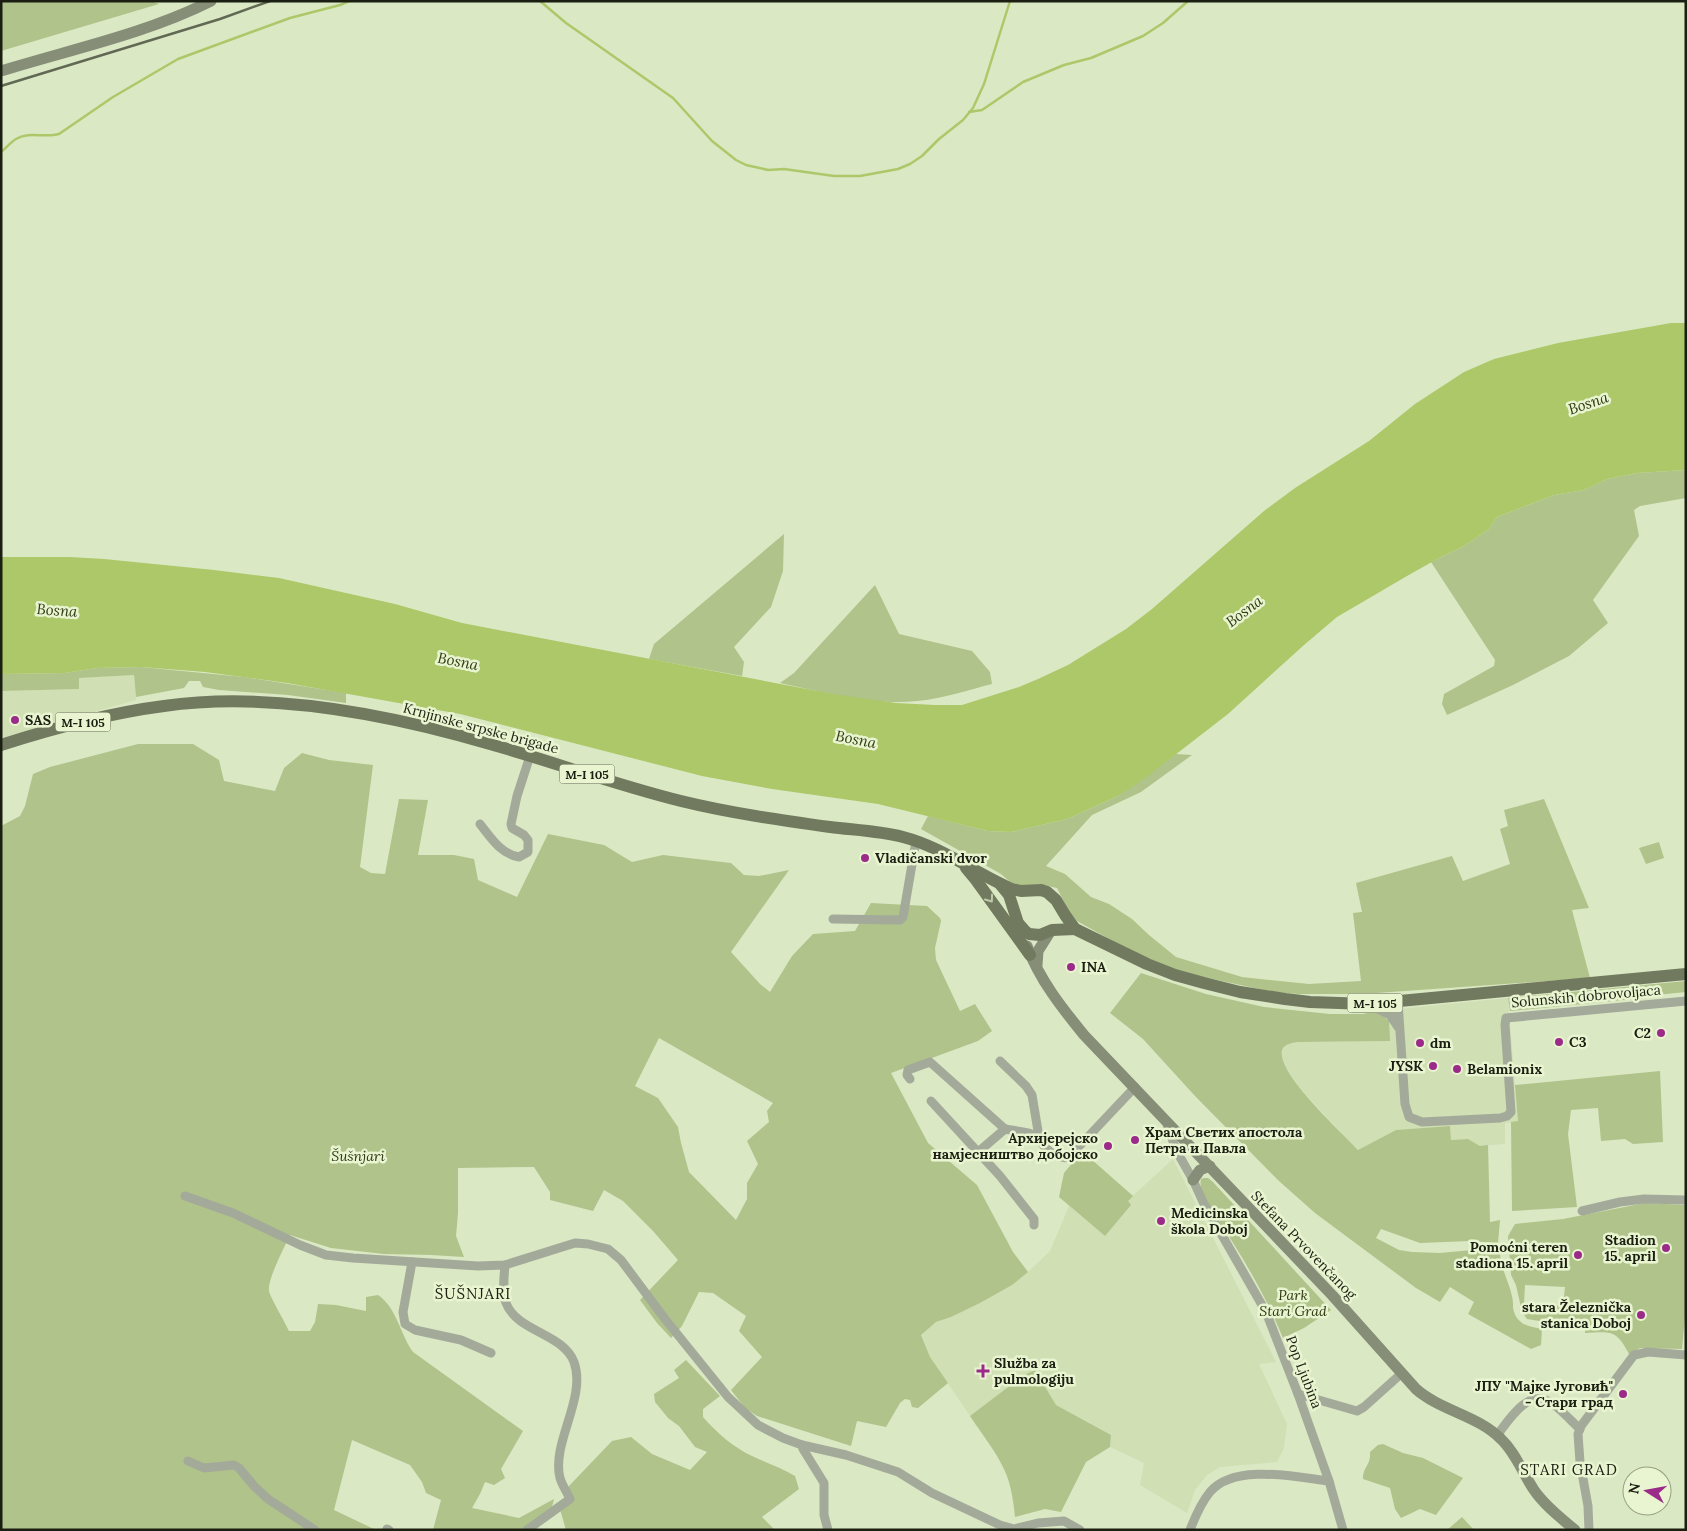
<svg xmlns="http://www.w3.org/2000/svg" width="1687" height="1531" viewBox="0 0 1687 1531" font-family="Lora,serif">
	<rect width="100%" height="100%" fill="#dbe8c4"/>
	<!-- built -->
	<g fill="#d0dfb4">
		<path d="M 134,675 L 136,700 L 52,724 L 1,740 L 1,691 L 79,689 L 78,678 Z"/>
		<path d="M 1508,998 L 1518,1122 L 1505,1123 L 1505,1144 L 1480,1146 L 1468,1139 L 1451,1140 L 1450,1126 L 1396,1130 L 1358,1150 L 1303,1092 L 1285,1067 L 1281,1056 L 1283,1048 L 1286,1045 L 1297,1042 L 1390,1041 L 1377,1011 Z"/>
		<path d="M 1173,1159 L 1276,1362 L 1259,1364 L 1287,1424 L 1284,1448 L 1277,1462 L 1220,1467 L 1207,1475 L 1195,1490 L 1187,1513 L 1140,1485 L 1144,1463 L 1110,1447 L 1111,1435 L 1056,1405 L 1035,1370 L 1024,1375 L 970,1416 L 930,1357 L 921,1335 L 936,1322 L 951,1317 L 980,1303 L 1028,1272 L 1050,1251 L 1069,1206 L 1105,1236 L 1127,1201 Z"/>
	</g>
	<!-- green -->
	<g fill="#b0c38a" fill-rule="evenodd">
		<path d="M 1,1 L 151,1 L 159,4 L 1,51 Z"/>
		<path d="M 1686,470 L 1686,498 L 1640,506 L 1634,510 L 1639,536 L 1593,600 L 1608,623 L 1569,656 L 1513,685 L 1447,715 L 1442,704 L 1444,694 L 1494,666 L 1495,660 L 1431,562 L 1464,546 L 1489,529 L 1497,517 L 1554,495 L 1584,490 L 1607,479 L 1637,473 Z"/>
		<path d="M 784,534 L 783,571 L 771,607 L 734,647 L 744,662 L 742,676 L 649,659 L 654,644 Z"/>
		<path d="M 875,585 L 899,634 L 972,651 L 990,672 L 992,684 C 968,690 942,699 917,701 C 875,706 821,692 780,683 L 794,673 Z"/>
		<path d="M 141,667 L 244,677 L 346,693 L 346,703 L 288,695 L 219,690 L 203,687 L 200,681 L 189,681 L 184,688 L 136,697 L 134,675 L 79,678 L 79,689 L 1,691 L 1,674 L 65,673 L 97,668 Z"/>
		<path d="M 138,744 L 193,744 L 219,760 L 224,781 L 275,791 L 284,768 L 302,753 L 329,760 L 373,765 L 360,867 L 371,873 L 385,874 L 399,799 L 428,800 L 418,855 L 454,855 L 474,859 L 478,880 L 517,897 L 548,834 L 604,845 L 632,862 L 663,855 L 731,863 L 744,875 L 759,876 L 789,870 L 731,952 L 760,984 L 770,992 L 792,956 L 813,934 L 855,931 L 871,903 L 927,906 L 940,918 L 941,921 L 935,948 L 936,960 L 960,1011 L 975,1004 L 992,1031 L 978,1041 L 891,1073 L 928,1143 L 977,1185 L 1013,1252 L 1028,1272 L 1012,1285 L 980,1303 L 951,1317 L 936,1322 L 921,1335 L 930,1357 L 948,1383 L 918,1408 L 912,1407 L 910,1400 L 905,1399 L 900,1403 L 886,1427 L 857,1421 L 851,1446 L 757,1416 L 745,1408 L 731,1390 L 762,1357 L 739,1331 L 746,1316 L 713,1293 L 699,1292 L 682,1326 L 671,1338 L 657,1323 L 640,1300 L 678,1260 L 653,1231 L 623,1201 L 604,1190 L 593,1211 L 550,1200 L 550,1192 L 534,1167 L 458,1168 L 458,1213 L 456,1236 L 464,1257 L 431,1255 L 384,1254 L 331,1248 L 290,1235 C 285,1246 267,1280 269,1291 C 271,1299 285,1322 289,1331 L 310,1331 L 315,1322 L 318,1304 L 336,1305 L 366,1311 L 366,1297 L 378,1295 C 397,1308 400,1334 413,1352 L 523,1431 L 501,1469 L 505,1478 L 494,1485 L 485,1482 L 480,1494 L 472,1508 L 519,1518 L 554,1499 L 551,1511 L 531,1530 L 433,1530 L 441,1500 L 426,1493 L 422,1482 L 410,1465 L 352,1440 L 334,1510 L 376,1530 L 1,1530 L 1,826 L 20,816 L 25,806 L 33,774 L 50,767 ZM 659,1038 L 773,1103 L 767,1111 L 769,1122 L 747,1141 L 758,1164 L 747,1183 L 747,1199 L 736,1220 L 689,1172 L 681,1143 L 678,1127 L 658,1098 L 635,1086 Z"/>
		<path d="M 1176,754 L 1192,755 L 1141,792 L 1092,815 L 1046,866 L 1065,874 L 1091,897 L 1109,904 L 1132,919 L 1149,935 L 1176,957 L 1242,977 L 1260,979 L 1309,984 L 1361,981 L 1353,913 L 1362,912 L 1356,883 L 1452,856 L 1463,881 L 1510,864 L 1500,829 L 1508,826 L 1504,810 L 1544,799 L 1589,908 L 1572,910 L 1590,978 L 1362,994 L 1299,994 L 1273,992 L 1184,973 L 1136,954 L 1077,921 L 1068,910 L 1057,888 L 1039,884 L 1025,887 L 1010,882 L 1001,874 L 921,829 L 928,816 L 988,831 L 1011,832 L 1067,819 L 1118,796 Z"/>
		<path d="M 1659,842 L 1664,858 L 1646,864 L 1639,848 Z"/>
		<path d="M 1141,973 L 1206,994 L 1264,1007 L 1330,1014 L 1363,1014 L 1377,1011 L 1389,1021 L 1390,1041 L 1297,1042 C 1292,1043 1286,1044 1283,1048 C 1271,1069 1344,1134 1358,1150 L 1396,1130 L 1450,1126 L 1451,1140 L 1468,1139 L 1480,1146 L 1488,1145 L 1490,1222 L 1500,1220 L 1498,1243 L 1470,1241 L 1420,1243 L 1381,1229 L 1376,1238 L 1399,1250 L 1412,1252 L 1440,1253 L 1472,1250 L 1500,1254 C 1501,1269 1509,1282 1512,1296 C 1513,1300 1513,1304 1513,1308 C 1516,1324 1528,1327 1542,1329 L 1541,1345 L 1531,1349 L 1468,1314 L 1474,1302 L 1450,1287 L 1440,1302 L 1416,1288 L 1315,1213 L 1279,1181 L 1195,1096 L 1143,1039 L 1110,1013 Z"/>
		<path d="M 1686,981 L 1686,992 L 1646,996 L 1644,998 L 1510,1011 L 1508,998 Z"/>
		<path d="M 1660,1071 L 1663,1142 L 1633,1144 L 1625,1139 L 1601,1141 L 1598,1108 L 1571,1110 L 1568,1134 L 1577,1207 L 1512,1211 L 1511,1122 L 1518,1121 L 1515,1085 Z"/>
		<path d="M 1082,1151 L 1133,1196 L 1128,1201 L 1131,1205 L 1105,1236 L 1059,1197 L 1064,1173 Z"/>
		<path d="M 1204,1178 L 1208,1178 L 1212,1181 L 1331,1310 L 1304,1328 L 1283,1338 C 1264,1292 1242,1256 1215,1215 C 1210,1205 1198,1191 1201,1179 Z"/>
		<path d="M 1645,1203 L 1686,1205 L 1686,1306 L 1682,1349 L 1640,1348 L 1629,1354 C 1616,1329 1611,1332 1585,1333 L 1585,1326 L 1571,1326 L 1527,1319 L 1522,1312 L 1516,1285 L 1511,1275 L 1508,1236 L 1515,1224 L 1563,1219 ZM 1525,1285 L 1565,1287 L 1563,1306 L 1524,1303 Z"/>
		<path d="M 686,1360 L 720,1396 L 703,1409 L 703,1417 C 717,1433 733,1447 752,1456 C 767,1463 782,1468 795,1476 L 799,1489 L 762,1517 L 775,1530 L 566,1530 L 560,1509 L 569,1486 L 612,1441 L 631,1437 L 652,1454 L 690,1470 L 707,1452 L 695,1447 L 679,1426 L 668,1418 L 655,1402 L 654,1394 L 679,1378 L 674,1370 Z"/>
		<path d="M 1035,1370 L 1056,1405 L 1111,1435 L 1110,1447 L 1086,1462 L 1061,1512 L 1045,1509 L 1015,1517 C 1014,1508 1013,1499 1011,1490 C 1006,1463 985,1439 970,1416 L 1024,1375 Z"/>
		<path d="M 1383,1444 L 1403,1453 L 1423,1458 L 1463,1478 L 1436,1515 L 1420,1509 L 1401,1518 L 1395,1509 L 1390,1488 L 1363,1479 C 1363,1466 1371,1466 1370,1452 L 1378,1445 Z"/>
		<path d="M 1462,1517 L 1474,1530 L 1447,1530 Z"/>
	</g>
	<!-- water -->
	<path fill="#acc869" d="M 1671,323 L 1686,323 L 1686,470 L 1637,473 L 1607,479 L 1584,490 L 1554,495 L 1497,517 L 1489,529 L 1464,546 L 1439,558 L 1407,576 L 1337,617 L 1304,645 L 1228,714 L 1144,779 L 1118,796 L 1067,819 L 1011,832 L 988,831 L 878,804 L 772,789 L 702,776 L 460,714 L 287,683 L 205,672 L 141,667 L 97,668 L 65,673 L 1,674 L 1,557 L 70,557 L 104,559 L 214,570 L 279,578 L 395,604 L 462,623 L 833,694 L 896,703 L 935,705 L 962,705 L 1019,687 L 1038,679 L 1068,665 L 1126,629 L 1152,609 L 1264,511 L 1295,488 L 1369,441 L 1415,404 L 1464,372 L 1494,359 L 1558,343 Z"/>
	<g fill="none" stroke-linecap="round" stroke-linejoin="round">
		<!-- stream -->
		<g stroke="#acc869" stroke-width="2.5">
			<path d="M 540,1 L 566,23 L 673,98 L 712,141 L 736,160 L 746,165 L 768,170 L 784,169 L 834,176 L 860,176 L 898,169 L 910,164 L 922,156 L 939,139 L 963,120 L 973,108 L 984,84 L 1010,1"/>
			<path d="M 969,112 L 982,110 L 1023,82 L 1064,65 L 1091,58 L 1143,36 L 1163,23 L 1188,1"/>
			<path d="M 1,152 C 6,148 11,142 16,139 C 28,131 45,138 59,134 L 113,97 L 178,59 L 290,18 L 340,5 L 349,1"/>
		</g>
		<!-- street -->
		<g stroke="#a4aa9a" stroke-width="9">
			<path d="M 480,824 C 491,838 501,854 519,857 L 528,852 L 528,840 L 524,835 L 512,828 L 511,824 L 517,796 L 530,756"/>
			<path d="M 833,919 L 900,920 L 903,917 L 916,841"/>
			<path d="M 1398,1002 L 1405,1104 L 1409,1117 L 1422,1122 L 1500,1118 L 1507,1116 L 1511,1112 L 1505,1025 L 1506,1018 L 1686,1001"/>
			<path d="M 1370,1005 L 1390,1015 L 1398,1027"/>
			<path d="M 1000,1061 L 1026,1086 L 1032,1095 L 1039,1137"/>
			<path d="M 910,1079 L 907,1075 L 908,1070 L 930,1062 L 1005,1129"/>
			<path d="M 931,1101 L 1000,1176 L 1034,1219 L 1034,1225"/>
			<path d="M 1166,1121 L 1176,1150 L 1193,1180 L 1203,1202 L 1266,1312 L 1298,1394 L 1329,1481 L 1343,1530"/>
			<path d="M 977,1153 L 1005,1129 C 1014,1131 1028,1131 1037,1136 C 1041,1139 1041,1142 1044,1146 C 1050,1153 1061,1160 1069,1157 L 1135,1087"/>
			<path d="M 185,1196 L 233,1213 L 300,1245 L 326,1255 L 353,1258 L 478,1266 L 505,1265 L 575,1243 L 588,1244 L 608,1249 L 621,1260 L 665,1319 L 728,1397 L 758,1425 L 783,1438 L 802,1445 L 846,1455 L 898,1472 L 932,1493 L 1000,1525 L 1014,1529 L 1038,1523 L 1064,1521 L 1080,1530"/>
			<path d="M 1582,1211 L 1620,1202 L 1644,1199 L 1686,1200"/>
			<path d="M 412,1262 L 403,1312 L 405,1324 L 415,1330 L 461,1340 L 491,1353"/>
			<path d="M 505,1265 C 504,1277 502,1292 506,1303 C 517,1332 563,1333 574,1362 C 587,1398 551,1443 560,1478 C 562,1485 567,1492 570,1499 L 527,1530"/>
			<path d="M 1298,1394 L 1357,1411 L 1364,1407 L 1402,1373"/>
			<path d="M 1497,1435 C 1508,1422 1526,1390 1548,1401 C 1557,1405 1572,1422 1580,1429"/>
			<path d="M 802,1445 L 803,1449 L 824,1483 L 824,1515 L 828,1530"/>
			<path d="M 188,1461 L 204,1468 L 234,1465 L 239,1468 L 254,1486 L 268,1499 L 315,1530"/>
			<path d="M 387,1529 L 389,1530"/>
			<path d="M 1190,1530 C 1195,1517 1201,1503 1210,1492 C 1234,1463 1296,1477 1329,1481"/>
			<path d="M 1589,1530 L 1588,1506 L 1580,1462 L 1578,1434 L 1581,1426 L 1634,1355 L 1648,1352 L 1686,1355"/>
		</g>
		<!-- secondary -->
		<g stroke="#868e78" stroke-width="11">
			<path d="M 1,71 C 72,49 145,34 211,1"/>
			<path d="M 1027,946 C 1039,979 1062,1008 1084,1035 L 1332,1295 L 1416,1389 C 1441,1411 1477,1415 1501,1439 C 1516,1453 1523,1474 1534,1490 C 1545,1506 1561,1518 1575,1530"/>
			<path d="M 1037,965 L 1038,951 L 1050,932"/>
			<path d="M 1193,1180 L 1200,1170 L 1210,1166"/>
		</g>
		<!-- primary -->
		<g stroke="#717a5f" stroke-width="12">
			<path d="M 1,745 C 54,728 109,713 164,706 C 270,691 388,714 490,744 C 554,762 616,785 681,801 C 730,813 780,820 830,827 C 854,830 880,831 903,837 C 942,847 975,873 1012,889 L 1021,891 L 1041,890 L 1047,892 L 1056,900 L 1065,915 L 1075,929 L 1147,964 L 1175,975 L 1204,983 L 1240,992 L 1285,999 L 1310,1002 L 1368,1004 L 1686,974"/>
			<path d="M 966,868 L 976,880 L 1030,955"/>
			<path d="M 1000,884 L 1009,895 L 1018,923 L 1025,931 L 1029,934 L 1040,935 L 1052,930 L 1075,929"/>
		</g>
		<!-- rail -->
		<path stroke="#616853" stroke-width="2.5" d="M 1,86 L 220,19 L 270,1"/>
	</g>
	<!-- one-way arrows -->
	<defs><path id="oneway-chevron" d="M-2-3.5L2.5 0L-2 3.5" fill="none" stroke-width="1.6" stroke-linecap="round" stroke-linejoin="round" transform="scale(1.25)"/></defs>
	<use stroke="#bfcaa9" href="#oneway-chevron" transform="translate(990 899) rotate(54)"/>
	<!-- markers -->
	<g fill="#9b2a88" stroke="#e9f5d1" stroke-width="2">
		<circle cx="15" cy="720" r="5"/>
		<circle cx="865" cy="858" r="5"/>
		<circle cx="1071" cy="967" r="5"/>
		<circle cx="1661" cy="1033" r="5"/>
		<circle cx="1559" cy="1042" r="5"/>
		<circle cx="1420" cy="1043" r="5"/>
		<circle cx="1433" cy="1066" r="5"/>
		<circle cx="1457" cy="1069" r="5"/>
		<circle cx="1135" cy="1140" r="5"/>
		<circle cx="1108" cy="1146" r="5"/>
		<circle cx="1161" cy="1221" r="5"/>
		<circle cx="1666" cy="1248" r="5"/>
		<circle cx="1578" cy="1255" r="5"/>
		<circle cx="1641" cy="1315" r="5"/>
		<path d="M980.5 1363.5h5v5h5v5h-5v5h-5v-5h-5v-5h5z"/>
		<circle cx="1623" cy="1394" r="5"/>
	</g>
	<g text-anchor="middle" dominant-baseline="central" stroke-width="5" stroke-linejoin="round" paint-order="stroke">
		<!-- shield labels -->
		<g fill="#e9f5d1" stroke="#595f4b" stroke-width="1">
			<rect x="55.5" y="712.5" width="55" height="19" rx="4"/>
			<rect x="559.5" y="764.5" width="55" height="19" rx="4"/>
			<rect x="1347.5" y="993.5" width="55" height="19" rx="4"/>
		</g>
		<g font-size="12" font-weight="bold" fill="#1b1f12">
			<text x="83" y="722">M-I 105</text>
			<text x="587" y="774">M-I 105</text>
			<text x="1375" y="1003">M-I 105</text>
		</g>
		<!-- poi labels -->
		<g font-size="14" font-weight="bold" fill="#1b1f12" stroke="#e9f5d1" text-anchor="start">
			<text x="25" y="720">SAS</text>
			<text x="875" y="858">Vladičanski dvor</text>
			<text x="1081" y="967">INA</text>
			<text x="1651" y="1033" text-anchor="end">C2</text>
			<text x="1569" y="1042">C3</text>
			<text x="1430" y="1043">dm</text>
			<text x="1423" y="1066" text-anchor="end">JYSK</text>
			<text x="1467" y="1069">Belamionix</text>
			<text x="1145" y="1132">Храм Светих апостола<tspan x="1145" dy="16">Петра и Павла</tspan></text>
			<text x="1098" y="1138" text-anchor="end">Архијерејско<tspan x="1098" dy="16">намјесништво добојско</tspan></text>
			<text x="1171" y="1213">Medicinska<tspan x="1171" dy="16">škola Doboj</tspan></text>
			<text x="1656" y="1240" text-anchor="end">Stadion<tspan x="1656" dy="16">15. april</tspan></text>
			<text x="1568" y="1247" text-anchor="end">Pomoćni teren<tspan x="1568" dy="16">stadiona 15. april</tspan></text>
			<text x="1631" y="1307" text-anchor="end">stara Železnička<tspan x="1631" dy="16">stanica Doboj</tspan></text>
			<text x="994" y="1363">Služba za<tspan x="994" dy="16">pulmologiju</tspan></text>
			<text x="1613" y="1386" text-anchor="end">ЈПУ "Мајке Југовић"<tspan x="1613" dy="16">- Стари град</tspan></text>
		</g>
		<!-- street labels -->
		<g font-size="14" fill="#1b1f12" stroke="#e9f5d1">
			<text transform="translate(481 728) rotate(15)">Krnjinske srpske brigade</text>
			<text transform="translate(1586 996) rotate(-5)">Solunskih dobrovoljaca</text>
			<text transform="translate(1304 1245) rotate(46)">Stefana Prvovenčanog</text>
			<text transform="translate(1304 1372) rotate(69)">Pop Ljubina</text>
		</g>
		<!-- park labels -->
		<g font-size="14" font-style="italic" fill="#2e3911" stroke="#e9f5d1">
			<text x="358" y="1156">Šušnjari</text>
			<text x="1293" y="1295">Park<tspan x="1293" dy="16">Stari Grad</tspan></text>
		</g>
		<!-- water labels -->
		<g font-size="15" font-style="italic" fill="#313c14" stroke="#e9f5d1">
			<text transform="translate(1588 403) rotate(-19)">Bosna</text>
			<text transform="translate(57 610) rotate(4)">Bosna</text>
			<text transform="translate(1244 611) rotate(-37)">Bosna</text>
			<text transform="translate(458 661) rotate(11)">Bosna</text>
			<text transform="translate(856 739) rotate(11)">Bosna</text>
		</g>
		<!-- neighbourhood labels -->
		<g font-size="15" letter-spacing="1" fill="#1b1f12" stroke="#e9f5d1">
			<text x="473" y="1293">ŠUŠNJARI</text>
			<text x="1569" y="1469">STARI GRAD</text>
		</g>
	</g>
	<!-- border -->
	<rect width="1687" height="1531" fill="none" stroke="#1b1f12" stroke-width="5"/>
	<!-- north arrow -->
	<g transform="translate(1647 1491) rotate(281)"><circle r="24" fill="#e9f5d1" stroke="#979f85"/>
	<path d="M0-4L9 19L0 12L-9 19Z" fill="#9b2a88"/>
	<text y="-8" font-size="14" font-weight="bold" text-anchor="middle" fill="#1b1f12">N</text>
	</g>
</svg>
